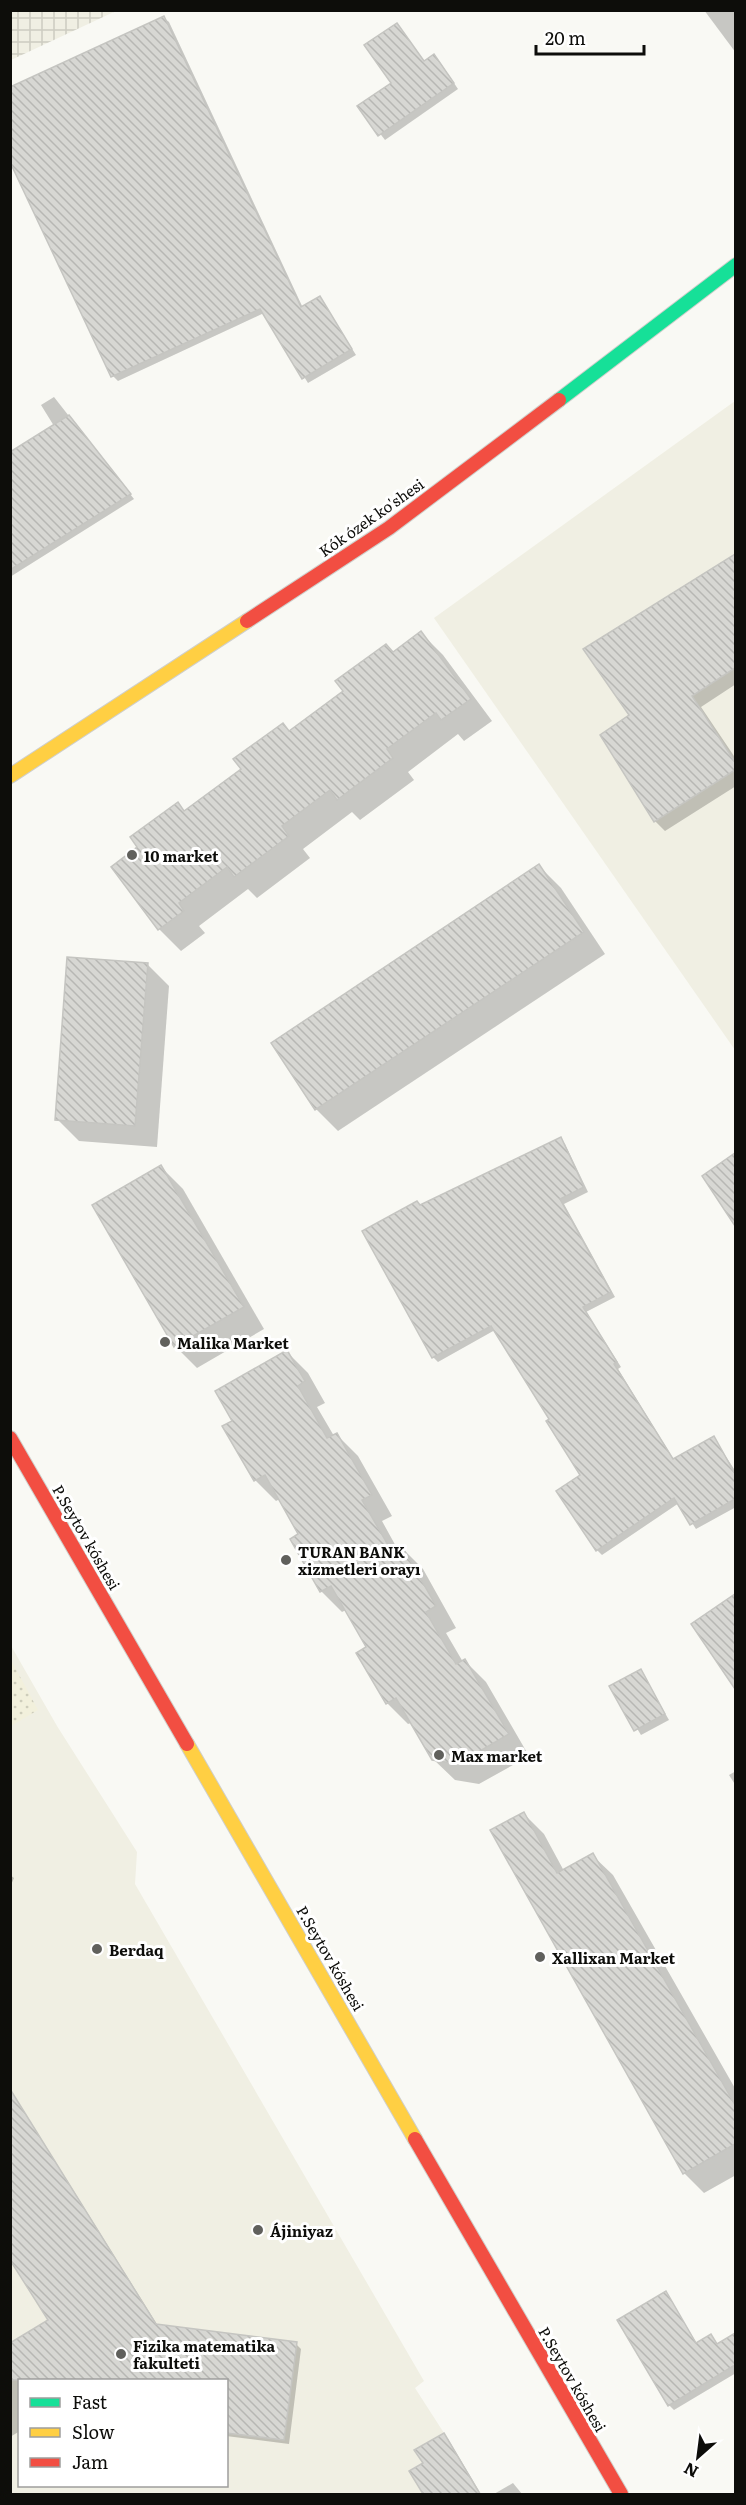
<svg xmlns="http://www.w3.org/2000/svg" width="746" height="2505" viewBox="0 0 746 2505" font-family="Literata,serif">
	<defs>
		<pattern id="industrial-grid" width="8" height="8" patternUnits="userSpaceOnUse" patternTransform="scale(1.5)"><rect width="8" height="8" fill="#f0efe3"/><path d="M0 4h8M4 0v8" fill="none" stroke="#cdccc1"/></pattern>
		<pattern id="grass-dots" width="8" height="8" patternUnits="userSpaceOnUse" patternTransform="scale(1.5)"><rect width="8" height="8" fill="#f2f0dc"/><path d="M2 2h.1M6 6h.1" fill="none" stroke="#cecdbb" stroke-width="1.8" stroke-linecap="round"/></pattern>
		<pattern id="building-back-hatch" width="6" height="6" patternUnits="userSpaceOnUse" patternTransform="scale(1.5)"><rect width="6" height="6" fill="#d7d7d3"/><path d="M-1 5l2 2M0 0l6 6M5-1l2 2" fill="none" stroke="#b7b7b4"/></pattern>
	</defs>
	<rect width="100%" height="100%" fill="#f9f9f4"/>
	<!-- built -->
	<g fill="#f0efe3" fill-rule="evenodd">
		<path d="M 735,401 L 735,1050 L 434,618 Z"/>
		<path d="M 10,1644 L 57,1726 L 137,1852 L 135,1884 L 424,2381 L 415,2388 L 444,2433 L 415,2450 L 423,2463 L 409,2471 L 423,2494 L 11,2494 ZM 20,2380 L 226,2380 L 226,2486 L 20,2486 Z"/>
	</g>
	<!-- industrial -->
	<path fill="url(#industrial-grid)" d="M 11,10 L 116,10 L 116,11 L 11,60 Z"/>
	<!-- grass -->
	<path fill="url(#grass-dots)" d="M 11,1660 L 38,1710 L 11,1726 L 10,1726 Z"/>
	<!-- shadow -->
	<g fill="#0003">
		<path d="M 704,10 L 736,10 L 736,53 Z"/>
		<path d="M 164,18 L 169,22 L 303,308 L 320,298 L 356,355 L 308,383 L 264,313 L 118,381 L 113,376 L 10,158 Z"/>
		<path d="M 439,61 L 458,89 L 385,140 L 359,106 L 425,62 Z"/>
		<path d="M 54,397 L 134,499 L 10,577 L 10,513 L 54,426 L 41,405 Z"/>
		<path d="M 736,556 L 736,684 L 701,707 L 736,759 L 736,786 L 665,831 L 655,821 L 631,716 L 585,649 Z"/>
		<path d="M 421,633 L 443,655 L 492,721 L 464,741 L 458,734 L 408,772 L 414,780 L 360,820 L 352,812 L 303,849 L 310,858 L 257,898 L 248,889 L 199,926 L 205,933 L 181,951 L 159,929 L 113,867 L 139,847 L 177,804 L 185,812 Z"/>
		<path d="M 539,866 L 561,888 L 605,954 L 338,1131 L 316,1109 Z"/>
		<path d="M 147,964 L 169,986 L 157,1147 L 79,1141 L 57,1119 Z"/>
		<path d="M 560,1139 L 565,1144 L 588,1192 L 564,1204 L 615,1297 L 586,1312 L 621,1367 L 618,1369 L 674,1460 L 714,1438 L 736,1472 L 736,1507 L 696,1529 L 679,1503 L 602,1555 L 597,1550 L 582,1476 L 551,1419 L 495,1330 L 438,1362 L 433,1357 L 421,1206 Z"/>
		<path d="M 736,1155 L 736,1223 L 704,1177 Z"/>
		<path d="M 161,1167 L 183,1189 L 264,1329 L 197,1368 L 175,1346 L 94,1206 Z"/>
		<path d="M 287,1352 L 308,1373 L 325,1403 L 317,1407 L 334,1436 L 337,1435 L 358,1456 L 392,1516 L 382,1521 L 398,1550 L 402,1548 L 423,1569 L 456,1628 L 446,1633 L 463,1662 L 465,1661 L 486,1682 L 529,1756 L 479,1784 L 455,1780 L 433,1759 L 411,1723 L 408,1724 L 387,1703 L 368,1648 L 346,1610 L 342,1612 L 321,1591 L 300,1535 L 280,1499 L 276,1501 L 255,1480 L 234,1421 Z"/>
		<path d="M 736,1596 L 736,1685 L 693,1624 Z"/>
		<path d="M 640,1670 L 669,1720 L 641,1735 L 611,1686 Z"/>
		<path d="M 736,1771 L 736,1786 L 729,1775 Z"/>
		<path d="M 524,1814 L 544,1834 L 564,1871 L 592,1855 L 613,1875 L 736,2090 L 736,2175 L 704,2193 L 684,2173 Z"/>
		<path d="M 10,1875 L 14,1878 L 10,1887 Z"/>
		<path d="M 10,2089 L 158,2326 L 296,2344 L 301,2349 L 289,2444 L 226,2436 L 226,2380 L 20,2380 L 20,2431 L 10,2437 L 10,2345 L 50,2321 L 10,2257 Z"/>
		<path d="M 666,2293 L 697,2344 L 711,2335 L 718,2345 L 736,2344 L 736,2373 L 674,2410 L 669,2405 Z"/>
		<path d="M 443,2435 L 448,2439 L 481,2494 L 424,2494 L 411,2472 L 425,2463 Z"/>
		<path d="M 513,2483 L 522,2494 L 494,2494 Z"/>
	</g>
	<!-- building -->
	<g fill="url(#building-back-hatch)" stroke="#c5c5c1" stroke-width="1.5">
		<path d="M 164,16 L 301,307 L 320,296 L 352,349 L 302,379 L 260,309 L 111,377 L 10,162 L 10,87 Z"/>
		<path d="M 397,23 L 424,61 L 434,54 L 454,83 L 378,136 L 357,106 L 391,83 L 364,45 Z"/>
		<path d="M 69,415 L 131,494 L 10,570 L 10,452 Z"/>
		<path d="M 735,554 L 735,668 L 692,696 L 735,762 L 735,770 L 654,822 L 600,735 L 629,715 L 583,649 Z"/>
		<path d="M 421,631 L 471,699 L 441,720 L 436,713 L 387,749 L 393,758 L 337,800 L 330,790 L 282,826 L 289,836 L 234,877 L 227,867 L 179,903 L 184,911 L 158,930 L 111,867 L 137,847 L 130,837 L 178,802 L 184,811 L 241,769 L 233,759 L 283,723 L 289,731 L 343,691 L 335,681 L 386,644 L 393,652 Z"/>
		<path d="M 539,864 L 584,932 L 315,1110 L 271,1043 Z"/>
		<path d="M 67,957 L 148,963 L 135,1126 L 55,1120 Z"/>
		<path d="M 561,1137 L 584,1187 L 560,1199 L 611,1292 L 583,1307 L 617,1362 L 614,1364 L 673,1459 L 714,1436 L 735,1474 L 735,1499 L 690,1525 L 674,1498 L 596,1551 L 556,1491 L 580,1475 L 546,1421 L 549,1419 L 491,1326 L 432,1358 L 362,1231 L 417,1201 L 420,1205 Z"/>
		<path d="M 735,1153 L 735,1226 L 702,1176 Z"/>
		<path d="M 161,1165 L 244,1307 L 174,1347 L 92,1205 Z"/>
		<path d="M 287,1350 L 305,1381 L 298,1386 L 327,1438 L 337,1433 L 372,1495 L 362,1500 L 392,1552 L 402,1546 L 436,1606 L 426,1612 L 456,1664 L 465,1659 L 509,1734 L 458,1764 L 432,1760 L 396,1698 L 386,1704 L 356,1653 L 366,1647 L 331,1586 L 320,1592 L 290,1539 L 298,1534 L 265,1475 L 254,1481 L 222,1426 L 232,1421 L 215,1391 Z"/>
		<path d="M 735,1594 L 735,1689 L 691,1624 Z"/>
		<path d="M 641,1669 L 665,1714 L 634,1731 L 609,1686 Z"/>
		<path d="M 524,1812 L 557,1873 L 593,1853 L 735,2105 L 735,2144 L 683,2174 L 490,1830 Z"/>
		<path d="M 10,2089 L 156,2324 L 297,2342 L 284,2440 L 226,2433 L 226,2380 L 10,2380 L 10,2343 L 48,2320 L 10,2260 Z"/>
		<path d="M 666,2291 L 696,2343 L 711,2334 L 717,2344 L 735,2333 L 735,2365 L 668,2406 L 617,2320 Z"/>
		<path d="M 444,2433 L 480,2494 L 423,2494 L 409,2471 L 423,2463 L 414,2450 Z"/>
	</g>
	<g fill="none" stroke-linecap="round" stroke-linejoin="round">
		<defs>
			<path id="fast" d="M 559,400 L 736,265"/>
			<g id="slow">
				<path d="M 10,776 L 247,621"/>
				<path d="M 187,1744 L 415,2139"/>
			</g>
			<g id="jam">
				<path d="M 247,621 L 389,528 L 559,400"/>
				<path d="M 10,1438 L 187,1744"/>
				<path d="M 415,2139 L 621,2494"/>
			</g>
		</defs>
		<!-- fast casing -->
		<use href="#fast" stroke="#cfcfcb" stroke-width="16"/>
		<!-- slow casing -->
		<use href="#slow" stroke="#cfcfcb" stroke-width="16"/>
		<!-- jam casing -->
		<use href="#jam" stroke="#cfcfcb" stroke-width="16"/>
		<!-- fast -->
		<use href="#fast" stroke="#16e098" stroke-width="14"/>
		<!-- slow -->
		<use href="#slow" stroke="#ffcf43" stroke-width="14"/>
		<!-- jam -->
		<use href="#jam" stroke="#f24e42" stroke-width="14"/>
	</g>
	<!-- markers -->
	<g fill="#60605c" stroke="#fff" stroke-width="2">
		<circle cx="132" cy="855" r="6"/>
		<circle cx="165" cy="1342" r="6"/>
		<circle cx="286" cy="1560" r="6"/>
		<circle cx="439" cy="1755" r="6"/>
		<circle cx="97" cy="1949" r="6"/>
		<circle cx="540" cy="1957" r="6"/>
		<circle cx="258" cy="2230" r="6"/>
		<circle cx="121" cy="2354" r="6"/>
	</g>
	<g text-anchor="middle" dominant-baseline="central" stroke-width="6" stroke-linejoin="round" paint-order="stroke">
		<!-- street labels -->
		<g font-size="15" fill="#0d0d0a" stroke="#fff">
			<text transform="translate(371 517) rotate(-35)">Kók ózek ko'shesi</text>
			<text transform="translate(87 1537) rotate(60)">P.Seytov kóshesi</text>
			<text transform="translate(331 1958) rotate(60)">P.Seytov kóshesi</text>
			<text transform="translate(573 2379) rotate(60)">P.Seytov kóshesi</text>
		</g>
		<!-- poi labels -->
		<g font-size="15" font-weight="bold" fill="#0d0d0a" stroke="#fff" text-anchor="start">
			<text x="144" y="855">10 market</text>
			<text x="177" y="1342">Malika Market</text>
			<text x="298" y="1551">TURAN BANK<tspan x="298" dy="17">xizmetleri orayı</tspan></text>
			<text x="451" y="1755">Max market</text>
			<text x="109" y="1949">Berdaq</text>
			<text x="552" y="1957">Xallixan Market</text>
			<text x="270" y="2230">Ájiniyaz</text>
			<text x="133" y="2345">Fizika matematika<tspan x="133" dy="17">fakulteti</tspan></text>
		</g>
	</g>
	<!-- border -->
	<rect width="746" height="2505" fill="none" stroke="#0d0d0a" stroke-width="24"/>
	<!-- legend -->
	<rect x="18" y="2379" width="210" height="108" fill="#ffffff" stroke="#9e9e9d" stroke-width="1.5"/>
	<rect x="30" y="2398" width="30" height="9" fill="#16e098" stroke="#9e9e9d" stroke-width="1.5"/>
	<text x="72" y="2409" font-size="18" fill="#0d0d0a">Fast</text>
	<rect x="30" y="2428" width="30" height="9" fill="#ffcf43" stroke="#9e9e9d" stroke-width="1.5"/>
	<text x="72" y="2439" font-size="18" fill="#0d0d0a">Slow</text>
	<rect x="30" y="2458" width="30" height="9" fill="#f24e42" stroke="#9e9e9d" stroke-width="1.5"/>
	<text x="72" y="2469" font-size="18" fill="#0d0d0a">Jam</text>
	<!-- north arrow -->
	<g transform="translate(698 2457) rotate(208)" stroke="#ffffff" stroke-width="4.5" paint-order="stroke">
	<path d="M0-4.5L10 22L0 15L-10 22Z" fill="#0d0d0a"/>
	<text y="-9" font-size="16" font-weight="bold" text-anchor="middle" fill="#0d0d0a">N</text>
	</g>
	<!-- scale -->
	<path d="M536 45v9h108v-9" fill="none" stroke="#0d0d0a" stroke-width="3"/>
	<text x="545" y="45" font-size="18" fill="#0d0d0a" stroke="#ffffff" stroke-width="4.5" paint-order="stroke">20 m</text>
</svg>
